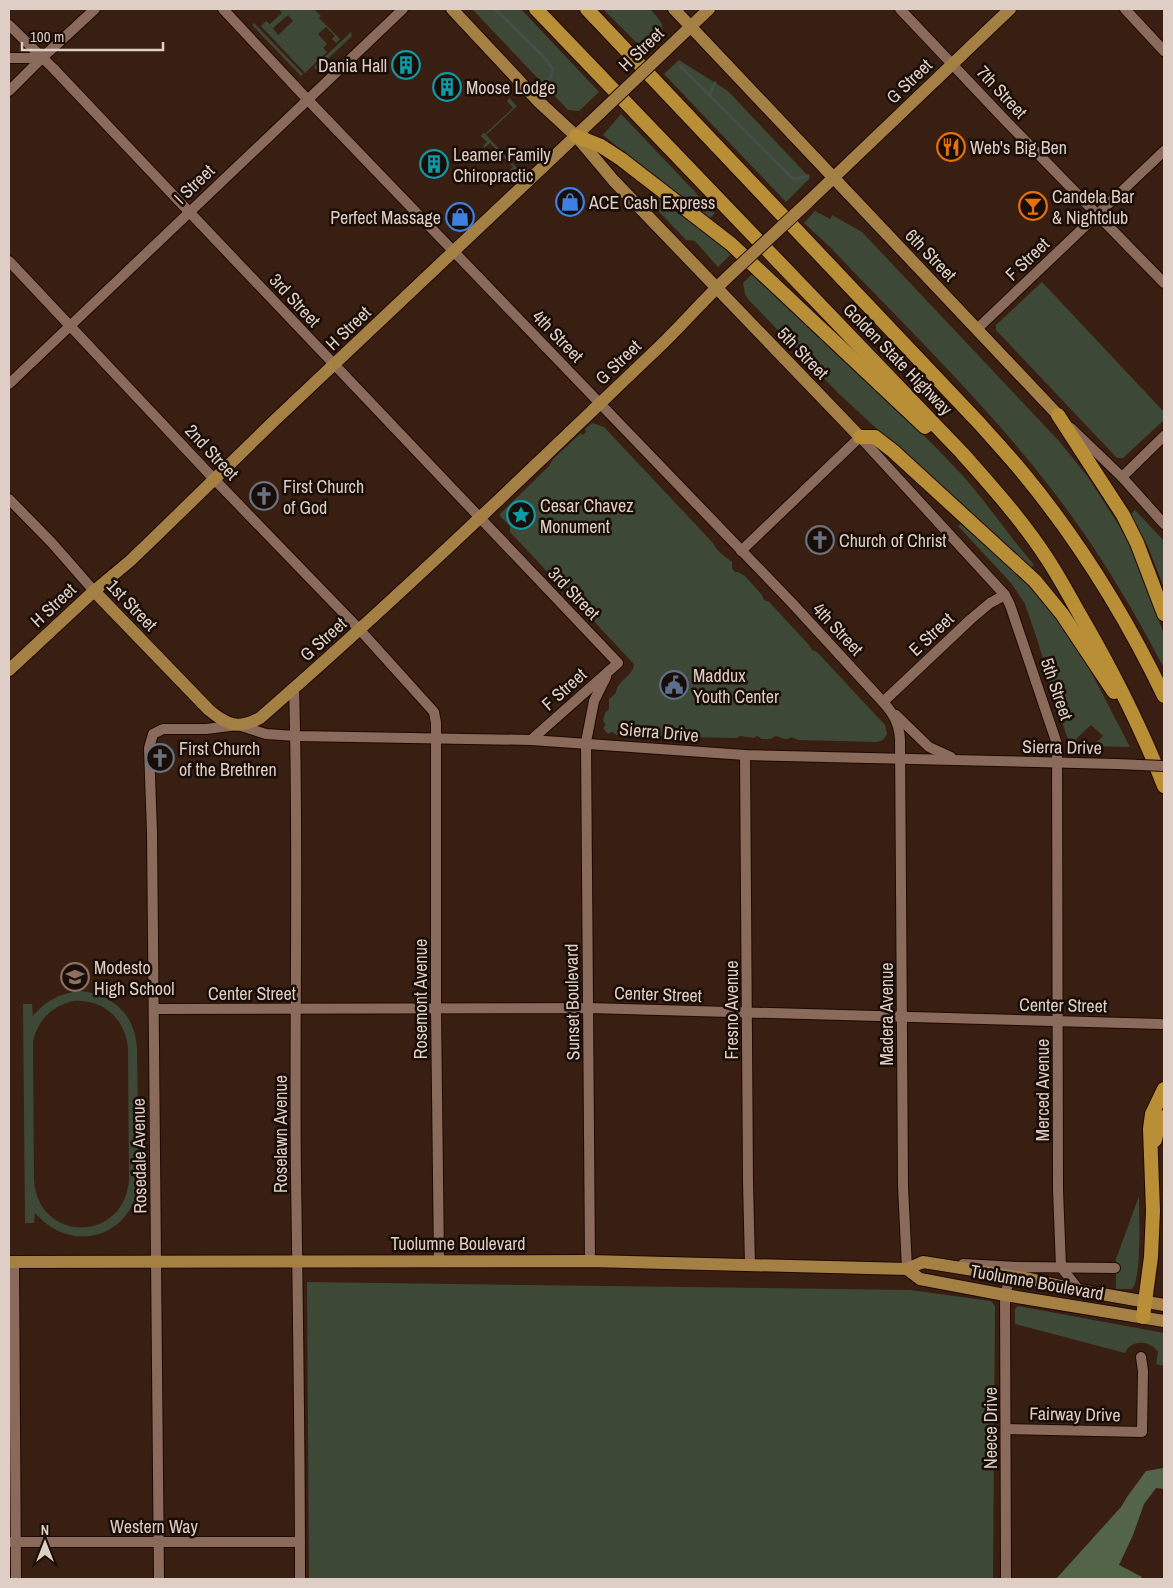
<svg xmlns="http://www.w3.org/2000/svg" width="1173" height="1588" viewBox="0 0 1173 1588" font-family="'Archivo Narrow',sans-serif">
	<rect width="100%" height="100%" fill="#391f12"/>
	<!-- green -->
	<g fill="#3d4836" fill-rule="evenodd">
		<path d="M 282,9 L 314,9 L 321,16 L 319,18 L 340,39 L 336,43 L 332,39 L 335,36 L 326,27 L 318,34 L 327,44 L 323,48 L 327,52 L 305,73 L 261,26 L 266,21 L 270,24 L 282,13 L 280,11 ZM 288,15 L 293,21 L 278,35 L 273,28 Z"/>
		<path d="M 472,9 L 521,9 L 599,92 L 579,111 L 568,110 Z"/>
		<path d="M 603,9 L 650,9 C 671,31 663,32 644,50 Z"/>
		<path d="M 254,23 L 303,74 L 301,76 L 252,25 Z"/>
		<path d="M 351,32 L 352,36 L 316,70 L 314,67 Z"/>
		<path d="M 679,60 L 728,91 L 810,178 L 786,202 L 664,74 Z"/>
		<path d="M 509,98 L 517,106 L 486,135 L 517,168 L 505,179 L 504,176 L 513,167 L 490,143 L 484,148 L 483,146 L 487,142 L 481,136 L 483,133 L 485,134 L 513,108 L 507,101 Z"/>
		<path d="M 621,114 L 715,213 L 708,220 L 677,196 L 603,135 Z"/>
		<path d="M 652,193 L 713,238 L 731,254 L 718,267 L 695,241 L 686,240 L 646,198 Z"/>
		<path d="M 815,211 L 830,219 L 832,215 L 862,232 L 1059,441 L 1088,477 L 1120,527 L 1129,544 L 1164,634 L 1164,668 C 1130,603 1092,540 1046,482 C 981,399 903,324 830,247 L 804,223 Z"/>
		<path d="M 753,273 C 824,340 897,405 963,476 C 988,504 1009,536 1034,565 L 1029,569 L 838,393 L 748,299 L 745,294 L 743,283 Z"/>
		<path d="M 1042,282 L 1164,412 L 1164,420 L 1123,458 L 1117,458 L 996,330 L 996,325 Z"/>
		<path d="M 592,423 L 604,427 L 713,543 C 716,551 725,556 732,562 L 732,568 L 735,572 L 738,572 L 745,576 L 762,595 L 764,600 L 769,602 L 809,645 L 812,650 L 817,652 L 885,725 L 887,734 L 883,740 L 877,742 L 798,740 L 792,737 C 785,741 783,738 776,736 L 770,739 L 762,739 L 757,736 L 754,738 L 740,736 L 737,738 L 685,737 L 675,733 L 663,733 L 662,736 L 617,735 L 612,732 L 608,734 L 603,728 L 606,725 L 603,721 L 605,713 L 609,709 L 609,699 L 616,693 C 617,680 633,677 634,664 L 510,532 L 510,526 L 500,516 L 500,514 L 549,466 L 553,459 L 581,433 L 583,435 L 586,432 L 585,429 Z"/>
		<path d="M 1135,510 L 1164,541 L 1164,588 L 1148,547 L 1130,515 Z"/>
		<path d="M 961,524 L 1026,582 L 1056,616 L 1087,664 L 1130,747 L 1092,746 L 1103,736 L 1091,725 L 1076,739 L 1081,746 L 1070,745 L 1055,702 L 1038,642 L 1025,604 L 1011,583 L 958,526 Z"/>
		<path d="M 80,991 C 113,994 135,1015 137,1048 L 139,1180 C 134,1237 72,1256 35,1213 L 34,1223 L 25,1223 L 23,1004 L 32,1004 L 33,1016 C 45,1001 60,993 80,991 ZM 73,1001 C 103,999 125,1018 128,1048 L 129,1180 C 124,1243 39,1243 34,1181 L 33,1041 C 38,1020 52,1006 73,1001 Z"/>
		<path d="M 1139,1196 C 1139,1213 1142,1278 1132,1289 L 1116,1289 L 1116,1259 Z"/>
		<path d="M 307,1282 L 910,1290 L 991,1301 L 995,1306 L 993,1579 L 309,1579 Z"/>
		<path d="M 1018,1306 L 1164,1333 L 1164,1366 L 1156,1364 L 1158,1352 C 1150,1340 1131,1339 1125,1353 L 1015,1324 L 1015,1309 Z"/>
	</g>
	<!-- forest -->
	<path fill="#536448" d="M 1164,1468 L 1164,1489 L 1156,1488 L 1144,1504 L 1133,1535 L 1119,1565 L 1142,1577 L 1141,1579 L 1056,1579 L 1121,1507 L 1127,1497 L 1146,1471 Z"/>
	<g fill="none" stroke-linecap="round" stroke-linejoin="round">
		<!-- stream -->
		<g stroke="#444e4b" stroke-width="3">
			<path d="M 495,9 L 541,54 L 553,69 L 550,78 L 543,85"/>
			<path d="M 680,66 L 791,177 L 795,179 L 808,176"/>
			<path d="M 709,95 L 715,83"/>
		</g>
		<defs>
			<g id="minor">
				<path d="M 223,9 L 307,99 L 792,603 L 883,702 C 893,713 899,723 900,739 L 903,1186 L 907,1269"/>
				<path d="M 900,9 L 1005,120 L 1164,283"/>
				<path d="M 1125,9 L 1164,51"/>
				<path d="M 9,25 L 53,68 L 176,198 L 618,663 L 531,740"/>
				<path d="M 9,58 L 42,58"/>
				<path d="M 9,91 L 42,58 L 95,9"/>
				<path d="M 9,261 L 214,479 L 360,630 L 434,712 L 436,723 L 436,1009 L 439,1260"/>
				<path d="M 977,329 L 1164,151"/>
				<path d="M 9,384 L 403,9"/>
				<path d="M 1071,428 L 1122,477 L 1164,524"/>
				<path d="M 1122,477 L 1164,436"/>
				<path d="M 9,499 L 52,543 L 94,591"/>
				<path d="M 741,551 L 860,437 L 1005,595 L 1010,605 L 1057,744 L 1058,1190 L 1061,1267 L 1079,1290"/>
				<path d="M 294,688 C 299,851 294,1014 296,1176 C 298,1311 300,1445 300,1579"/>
				<path d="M 883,702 L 971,619 L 990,603 L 1005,595"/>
				<path d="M 896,715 L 929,747 L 951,757"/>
				<path d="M 745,755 L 748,1182 L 750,1265"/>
				<path d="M 154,1009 L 589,1008 L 1161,1024"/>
				<path d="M 590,1261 L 586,742 L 594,701 L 606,677"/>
				<path d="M 14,1262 L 16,1579"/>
				<path d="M 963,1264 L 1020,1267"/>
				<path d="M 1006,1429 L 1142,1432 L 1143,1371 L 1141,1357"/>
				<path d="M 9,1542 L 300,1542"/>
				<path d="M 159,1579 L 152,832 L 149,748 L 153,734 L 163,729 L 206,729 L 238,725 L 266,734 L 296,736 L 531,740 L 745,755 L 1116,764"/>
				<path d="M 1006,1579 L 1005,1295 L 1010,1277 L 1020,1267 L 1115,1268"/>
			</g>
			<g id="major">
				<path d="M 452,9 L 538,101 L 576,136 L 614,181 L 860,437"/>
				<path d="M 674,9 L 1058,415"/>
				<path d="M 664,52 L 709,9"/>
				<path d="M 807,203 L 1010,9"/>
				<path d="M 94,591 L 209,710 C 227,725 238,730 260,718 C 397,599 527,473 658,348 C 683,324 706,297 732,273"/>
				<path d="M 9,670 L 94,591 L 130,561 L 157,535 L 274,421 L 600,113"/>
				<path d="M 9,1262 L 590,1261 L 907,1269 L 923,1262 L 1030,1279 L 1079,1290 L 1164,1305"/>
				<path d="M 907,1269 L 920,1279 L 1005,1295 L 1164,1321"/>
			</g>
			<g id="highway">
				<path d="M 536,9 L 962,453 C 992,487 1023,521 1048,560 C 1059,577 1070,597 1080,615 C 1112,670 1141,727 1164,786"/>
				<path d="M 587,9 L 980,424 C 994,440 1009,456 1023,473 C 1079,541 1126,617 1164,696"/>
				<path d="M 576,136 L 601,146 L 621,159 L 731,244 L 925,427"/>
				<path d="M 1058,415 L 1123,515 L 1137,543 L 1164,614"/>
				<path d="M 860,437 L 875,437 L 893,451 L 1035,581 L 1062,614 L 1114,692"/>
				<path d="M 1155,1140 L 1157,1131 L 1164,1117"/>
				<path d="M 1143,1317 L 1151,1257 L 1153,1211 L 1150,1129 L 1152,1114 L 1164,1089"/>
			</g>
		</defs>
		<!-- minor casing -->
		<use href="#minor" stroke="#1f0800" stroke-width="12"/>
		<!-- major casing -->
		<use href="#major" stroke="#1f0800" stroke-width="14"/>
		<!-- highway casing -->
		<use href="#highway" stroke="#1f0800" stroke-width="16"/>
		<!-- minor -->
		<use href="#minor" stroke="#896a5b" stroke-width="10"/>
		<!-- major -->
		<use href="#major" stroke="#a58045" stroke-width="12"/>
		<!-- highway -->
		<use href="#highway" stroke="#b88e37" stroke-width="14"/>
		<defs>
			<path id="minor-bridge" d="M 1116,764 L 1164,766"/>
			<g id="major-bridge">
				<path d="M 600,113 L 664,52"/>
				<path d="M 732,273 L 807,203"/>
			</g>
		</defs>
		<!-- minor-bridge casing -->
		<use href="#minor-bridge" stroke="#1f0800" stroke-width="12" stroke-linecap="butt"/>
		<!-- major-bridge casing -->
		<use href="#major-bridge" stroke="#1f0800" stroke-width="14" stroke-linecap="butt"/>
		<!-- minor-bridge -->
		<use href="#minor-bridge" stroke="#896a5b" stroke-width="10"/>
		<!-- major-bridge -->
		<use href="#major-bridge" stroke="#a58045" stroke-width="12"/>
	</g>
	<!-- icons -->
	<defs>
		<symbol id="building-ring" viewBox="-11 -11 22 22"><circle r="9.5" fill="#180d07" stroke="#0f9aa8" stroke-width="1.5"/><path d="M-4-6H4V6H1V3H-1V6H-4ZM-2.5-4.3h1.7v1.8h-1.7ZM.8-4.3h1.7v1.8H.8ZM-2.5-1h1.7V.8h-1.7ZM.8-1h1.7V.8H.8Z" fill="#0f9aa8"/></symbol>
		<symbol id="restaurant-ring" viewBox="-11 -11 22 22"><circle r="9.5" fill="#180d07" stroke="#e8710a" stroke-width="1.5"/><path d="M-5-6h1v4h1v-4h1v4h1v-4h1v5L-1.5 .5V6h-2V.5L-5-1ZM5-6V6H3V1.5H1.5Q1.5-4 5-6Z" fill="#e8710a"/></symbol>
		<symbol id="shop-ring" viewBox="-11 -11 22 22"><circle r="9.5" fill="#180d07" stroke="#3f7fe0" stroke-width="1.5"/><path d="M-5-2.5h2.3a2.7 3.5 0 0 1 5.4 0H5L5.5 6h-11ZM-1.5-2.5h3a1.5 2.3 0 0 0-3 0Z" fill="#3f7fe0"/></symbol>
		<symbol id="bar-ring" viewBox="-11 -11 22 22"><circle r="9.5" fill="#180d07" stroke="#e8710a" stroke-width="1.5"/><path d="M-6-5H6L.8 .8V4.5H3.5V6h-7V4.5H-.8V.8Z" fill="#e8710a"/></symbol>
		<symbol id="church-ring" viewBox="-11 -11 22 22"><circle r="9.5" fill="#180d07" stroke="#6b7280" stroke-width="1.5"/><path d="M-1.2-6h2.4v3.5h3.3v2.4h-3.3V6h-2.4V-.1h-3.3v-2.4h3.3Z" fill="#6b7280"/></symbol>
		<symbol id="sight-ring" viewBox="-11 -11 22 22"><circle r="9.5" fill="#180d07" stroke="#0f9aa8" stroke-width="1.5"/><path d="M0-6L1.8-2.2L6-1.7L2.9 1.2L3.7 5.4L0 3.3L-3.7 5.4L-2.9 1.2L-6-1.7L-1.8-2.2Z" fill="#0f9aa8"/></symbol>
		<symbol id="civic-ring" viewBox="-11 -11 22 22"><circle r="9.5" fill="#180d07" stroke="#5c6f8a" stroke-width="1.5"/><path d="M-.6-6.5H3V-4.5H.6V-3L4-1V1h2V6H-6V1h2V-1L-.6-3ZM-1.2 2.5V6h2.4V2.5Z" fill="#5c6f8a"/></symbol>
		<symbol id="school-ring" viewBox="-11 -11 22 22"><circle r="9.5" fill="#180d07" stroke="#8d6e63" stroke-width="1.5"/><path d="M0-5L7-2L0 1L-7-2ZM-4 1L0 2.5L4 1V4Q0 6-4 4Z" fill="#8d6e63"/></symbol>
	</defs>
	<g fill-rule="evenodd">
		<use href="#building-ring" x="390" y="49" width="32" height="32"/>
		<use href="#building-ring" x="431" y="71" width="32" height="32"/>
		<use href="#restaurant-ring" x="935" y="131" width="32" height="32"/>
		<use href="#building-ring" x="418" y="148" width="32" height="32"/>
		<use href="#shop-ring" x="554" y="186" width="32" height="32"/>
		<use href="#bar-ring" x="1017" y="190" width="32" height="32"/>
		<use href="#shop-ring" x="444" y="201" width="32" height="32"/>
		<use href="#church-ring" x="248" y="480" width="32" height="32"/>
		<use href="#sight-ring" x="505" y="499" width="32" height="32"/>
		<use href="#church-ring" x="804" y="524" width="32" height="32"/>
		<use href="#civic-ring" x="658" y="669" width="32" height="32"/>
		<use href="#church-ring" x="144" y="742" width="32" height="32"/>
		<use href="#school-ring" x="59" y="961" width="32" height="32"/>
	</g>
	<g text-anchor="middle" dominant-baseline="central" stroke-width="5" stroke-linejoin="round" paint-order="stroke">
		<!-- street labels -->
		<g font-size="18" fill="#dfcec5" stroke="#180d07">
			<text transform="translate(641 49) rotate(-44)">H Street</text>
			<text transform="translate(909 81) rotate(-44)">G Street</text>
			<text transform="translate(1002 92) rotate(47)">7th Street</text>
			<text transform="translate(194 184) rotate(-44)">I Street</text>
			<text transform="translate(931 255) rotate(46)">6th Street</text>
			<text transform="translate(1027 259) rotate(-44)">F Street</text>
			<text transform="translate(295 300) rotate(47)">3rd Street</text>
			<text transform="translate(348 328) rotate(-44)">H Street</text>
			<text transform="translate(558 336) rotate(46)">4th Street</text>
			<text transform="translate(803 353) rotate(46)">5th Street</text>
			<text transform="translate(898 359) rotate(46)">Golden State Highway</text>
			<text transform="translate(618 362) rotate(-44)">G Street</text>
			<text transform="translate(212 452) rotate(47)">2nd Street</text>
			<text transform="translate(574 593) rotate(46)">3rd Street</text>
			<text transform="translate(53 605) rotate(-43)">H Street</text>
			<text transform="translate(132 605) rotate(46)">1st Street</text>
			<text transform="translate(838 629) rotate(47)">4th Street</text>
			<text transform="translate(931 634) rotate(-43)">E Street</text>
			<text transform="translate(323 639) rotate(-42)">G Street</text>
			<text transform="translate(564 689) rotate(-42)">F Street</text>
			<text transform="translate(1057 689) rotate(71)">5th Street</text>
			<text transform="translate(659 732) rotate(5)">Sierra Drive</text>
			<text transform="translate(1062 747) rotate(1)">Sierra Drive</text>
			<text x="252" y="993">Center Street</text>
			<text transform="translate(658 994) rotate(2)">Center Street</text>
			<text transform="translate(420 999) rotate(-90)">Rosemont Avenue</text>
			<text transform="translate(572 1002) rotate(-91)">Sunset Boulevard</text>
			<text transform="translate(1063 1005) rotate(1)">Center Street</text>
			<text transform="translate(731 1010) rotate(-90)">Fresno Avenue</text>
			<text transform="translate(886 1014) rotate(-90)">Madera Avenue</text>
			<text transform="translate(1042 1090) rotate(-90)">Merced Avenue</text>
			<text transform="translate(280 1134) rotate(-90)">Roselawn Avenue</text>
			<text transform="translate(139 1156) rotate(-91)">Rosedale Avenue</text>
			<text x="458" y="1243">Tuolumne Boulevard</text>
			<text transform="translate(1037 1282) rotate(10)">Tuolumne Boulevard</text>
			<text transform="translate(1075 1414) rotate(1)">Fairway Drive</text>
			<text transform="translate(990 1428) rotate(-90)">Neece Drive</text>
			<text x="154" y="1526">Western Way</text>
		</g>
		<!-- poi labels -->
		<g font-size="18" fill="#dfcec5" stroke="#180d07" text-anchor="start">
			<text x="387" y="65" text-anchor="end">Dania Hall</text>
			<text x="466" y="87">Moose Lodge</text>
			<text x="970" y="147">Web's Big Ben</text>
			<text x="453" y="154">Leamer Family<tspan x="453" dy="21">Chiropractic</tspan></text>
			<text x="1052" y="196">Candela Bar<tspan x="1052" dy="21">&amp; Nightclub</tspan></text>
			<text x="589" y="202">ACE Cash Express</text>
			<text x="441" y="217" text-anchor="end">Perfect Massage</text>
			<text x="283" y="486">First Church<tspan x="283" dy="21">of God</tspan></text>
			<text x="540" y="505">Cesar Chavez<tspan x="540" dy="21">Monument</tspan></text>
			<text x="839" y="540">Church of Christ</text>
			<text x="693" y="675">Maddux<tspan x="693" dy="21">Youth Center</tspan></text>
			<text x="179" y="748">First Church<tspan x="179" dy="21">of the Brethren</tspan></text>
			<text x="94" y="967">Modesto<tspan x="94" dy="21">High School</tspan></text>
		</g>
	</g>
	<!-- border -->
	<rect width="1173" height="1588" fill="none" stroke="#dfcec5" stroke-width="20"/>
	<!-- north arrow -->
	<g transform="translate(45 1543)" stroke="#180d07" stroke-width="4" paint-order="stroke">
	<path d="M0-4L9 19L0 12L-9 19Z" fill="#dfcec5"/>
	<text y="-8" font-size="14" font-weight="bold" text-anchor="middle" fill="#dfcec5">N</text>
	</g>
	<!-- scale -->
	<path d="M22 42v8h141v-8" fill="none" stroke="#dfcec5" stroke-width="2.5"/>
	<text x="30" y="42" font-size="15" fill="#dfcec5" stroke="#180d07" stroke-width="4" paint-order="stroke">100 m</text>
</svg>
